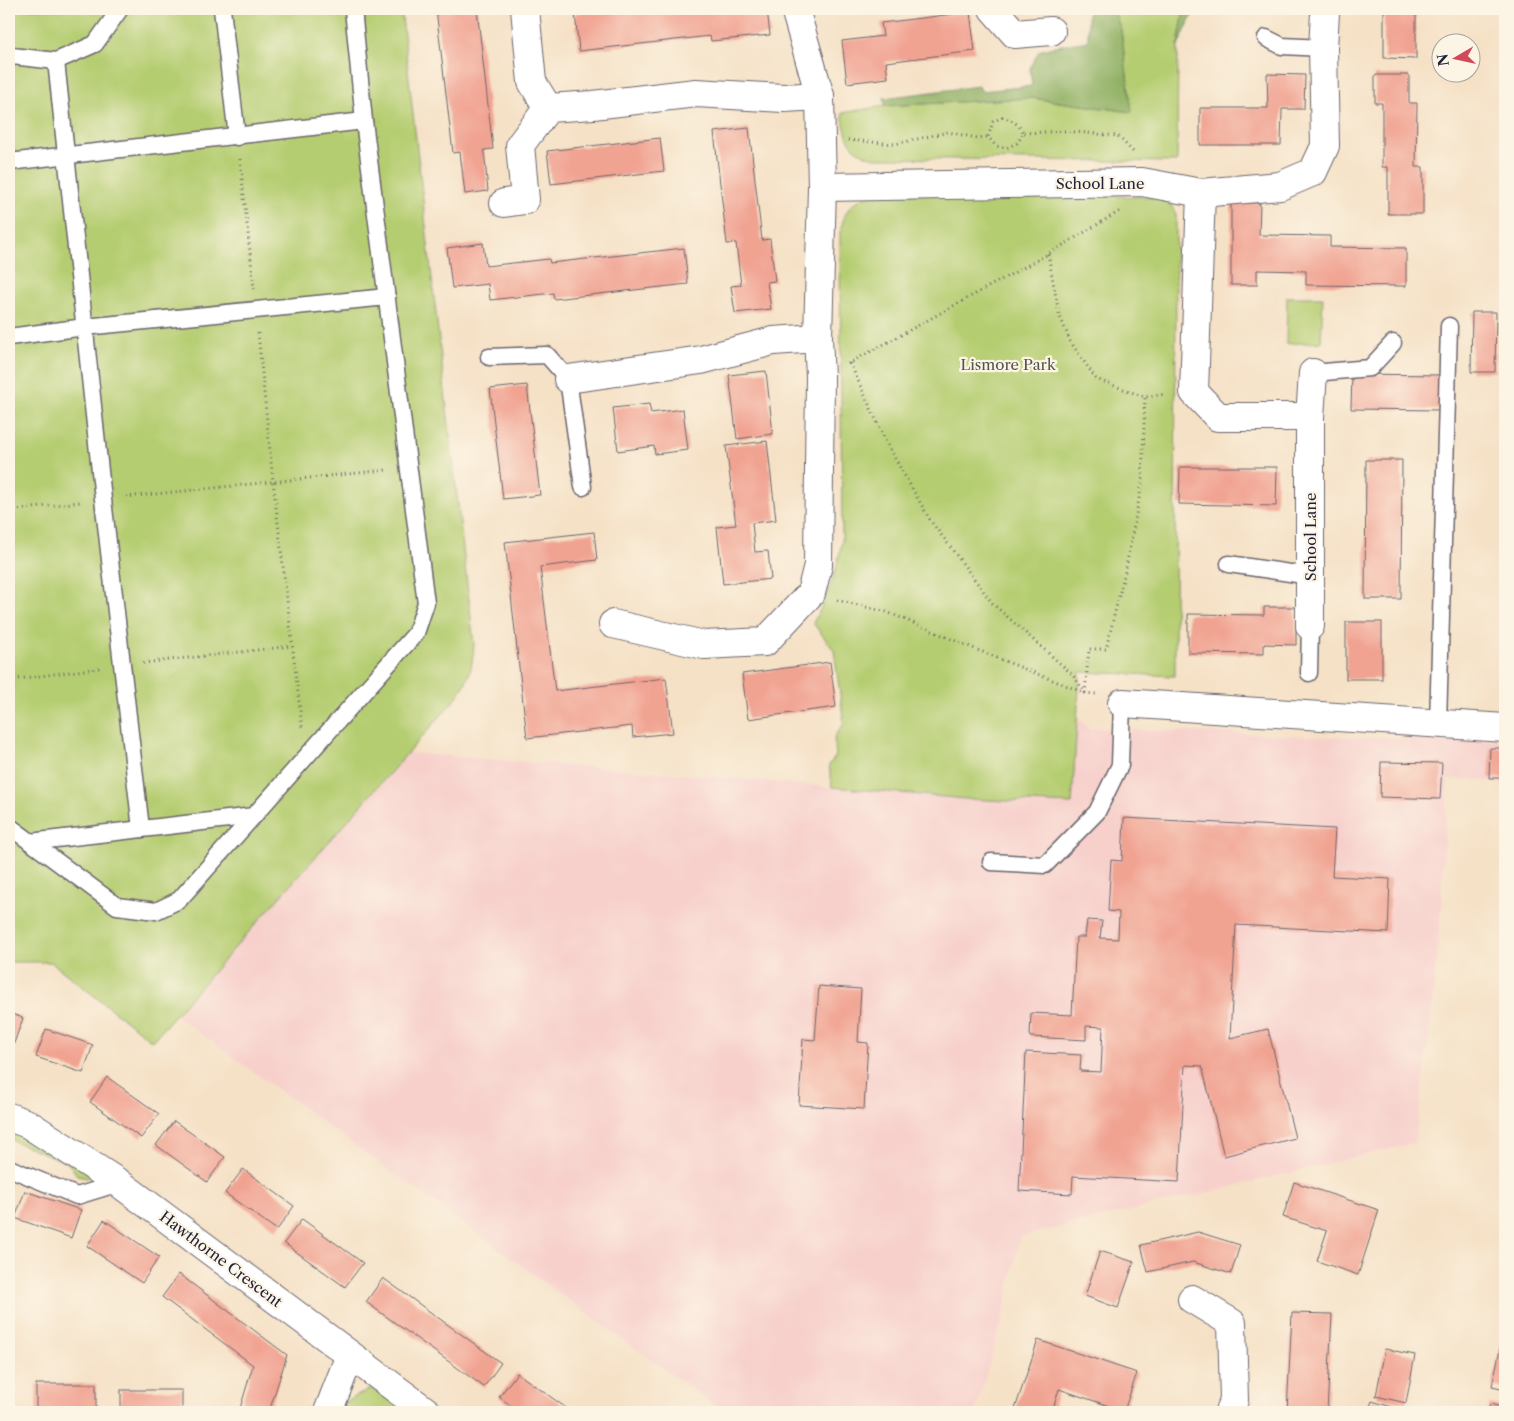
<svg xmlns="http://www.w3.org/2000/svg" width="1514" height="1421" viewBox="0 0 1514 1421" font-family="'Libre Caslon Text',serif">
	<rect width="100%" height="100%" fill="#fcf5e5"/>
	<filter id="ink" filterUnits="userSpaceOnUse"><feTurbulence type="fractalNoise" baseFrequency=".02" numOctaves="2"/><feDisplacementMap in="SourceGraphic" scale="10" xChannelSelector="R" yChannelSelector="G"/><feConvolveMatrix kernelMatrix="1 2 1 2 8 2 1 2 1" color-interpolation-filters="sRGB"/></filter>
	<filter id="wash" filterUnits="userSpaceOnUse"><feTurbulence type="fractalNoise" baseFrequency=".0096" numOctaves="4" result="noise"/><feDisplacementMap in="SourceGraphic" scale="20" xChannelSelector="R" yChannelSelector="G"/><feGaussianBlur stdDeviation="1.12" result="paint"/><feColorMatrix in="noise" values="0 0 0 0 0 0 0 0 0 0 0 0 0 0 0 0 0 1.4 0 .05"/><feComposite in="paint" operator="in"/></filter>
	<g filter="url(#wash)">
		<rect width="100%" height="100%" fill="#f5e1c6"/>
		<!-- built -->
		<path fill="#f7d0cc" d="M 1076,716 L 1088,728 L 1332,737 L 1505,740 L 1505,782 L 1448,779 L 1439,935 L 1428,1045 L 1415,1143 L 1020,1237 L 1002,1321 L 975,1412 L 723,1412 L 175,1015 L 408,753 L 672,773 L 966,799 L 1071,804 Z"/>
		<!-- green -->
		<g fill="#b5cd71" stroke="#6c7856">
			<path d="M 9,9 L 401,9 L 474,644 C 472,670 469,682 452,703 L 152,1041 L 51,962 L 9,962 Z"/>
			<path d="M 1113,9 L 1184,9 L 1178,46 L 1177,162 L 875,158 C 849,152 846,137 842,113 L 885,106 L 1031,98 L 1131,112 L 1121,30 Z"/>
			<path d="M 874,193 L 1158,197 L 1171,205 L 1176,214 L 1175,676 L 1080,672 L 1072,804 L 966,799 L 832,787 L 829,765 L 836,756 L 834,737 L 844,724 L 834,650 L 813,623 C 829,594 836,573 842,541 L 840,232 C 846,207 851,202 874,193 Z"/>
			<path d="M 1287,297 L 1323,297 L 1321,342 L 1286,344 Z"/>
			<path d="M 9,1118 L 93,1176 L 86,1177 L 77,1175 L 68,1163 L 9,1139 Z"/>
			<path d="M 370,1389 L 392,1397 L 414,1412 L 339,1412 L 343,1403 Z"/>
		</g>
		<!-- forest -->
		<g fill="#90b063" stroke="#59694f">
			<path d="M 1088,9 L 1113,9 L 1121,30 L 1132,112 L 1031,98 L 885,106 L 884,98 L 979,86 L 981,91 L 1032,86 L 1030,68 L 1039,51 L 1056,46 L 1088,41 Z"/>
			<path d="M 1184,9 L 1195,9 L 1178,46 Z"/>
		</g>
		<g id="blocks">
			<!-- building -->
			<g fill="#f1a392">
				<path d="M 436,9 L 477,9 L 493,149 L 484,150 L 488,191 L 465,194 L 460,152 L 453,153 Z"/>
				<path d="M 613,9 L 767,9 L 770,35 L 711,41 L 710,36 L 579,51 L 575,13 Z"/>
				<path d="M 1384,9 L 1416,9 L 1416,59 L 1384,58 Z"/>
				<path d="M 970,12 L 975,51 L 886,62 L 888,78 L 847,83 L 842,41 L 883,36 L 881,23 Z"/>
				<path d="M 1267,74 L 1305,75 L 1304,109 L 1282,109 L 1281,145 L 1200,145 L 1200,108 L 1268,108 Z"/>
				<path d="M 1375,75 L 1409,75 L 1409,103 L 1417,103 L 1416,167 L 1423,167 L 1423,214 L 1388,214 L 1388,167 L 1382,167 L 1382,103 L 1375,103 Z"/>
				<path d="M 749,128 L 762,240 L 770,239 L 775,281 L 767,282 L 771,309 L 735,313 L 731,286 L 741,285 L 736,243 L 727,244 L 714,132 Z"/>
				<path d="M 660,138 L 664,171 L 551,184 L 547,151 Z"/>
				<path d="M 1231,203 L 1260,203 L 1259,235 L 1330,236 L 1330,247 L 1406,248 L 1406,286 L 1306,285 L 1306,271 L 1257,270 L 1257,285 L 1231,285 Z"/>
				<path d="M 483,243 L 486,266 L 549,259 L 550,263 L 684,248 L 688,284 L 554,299 L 553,293 L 490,300 L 488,284 L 452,288 L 447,248 Z"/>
				<path d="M 1472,312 L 1496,312 L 1495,372 L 1471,372 Z"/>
				<path d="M 766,371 L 773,434 L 737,439 L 729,375 Z"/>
				<path d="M 1352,374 L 1441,375 L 1441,410 L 1351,409 Z"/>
				<path d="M 527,385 L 540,495 L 503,499 L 490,389 Z"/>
				<path d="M 649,404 L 651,413 L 683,409 L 688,450 L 655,454 L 654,446 L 618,451 L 613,408 Z"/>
				<path d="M 767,441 L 776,520 L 752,523 L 755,552 L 768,551 L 771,579 L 723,584 L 717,527 L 736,525 L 726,446 Z"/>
				<path d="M 1366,460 L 1402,460 L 1401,599 L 1365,599 Z"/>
				<path d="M 1180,467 L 1277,467 L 1276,506 L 1179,504 Z"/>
				<path d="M 594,532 L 597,560 L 540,567 L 555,691 L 666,678 L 673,733 L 633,737 L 632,726 L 527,738 L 505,542 Z"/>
				<path d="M 1264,607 L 1296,607 L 1296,645 L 1264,644 L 1264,654 L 1188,653 L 1188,614 L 1264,615 Z"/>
				<rect x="1346" y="622" width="36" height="57"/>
				<path d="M 830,662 L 836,707 L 748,719 L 742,674 Z"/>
				<path d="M 1490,748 L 1505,748 L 1505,778 L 1489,778 Z"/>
				<path d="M 1381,762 L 1442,763 L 1440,799 L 1380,797 Z"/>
				<path d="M 1124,818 L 1335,829 L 1332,876 L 1390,879 L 1388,933 L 1236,925 L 1230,1038 L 1268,1029 L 1295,1138 L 1224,1156 L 1202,1066 L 1185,1065 L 1179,1182 L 1073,1176 L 1072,1194 L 1019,1191 L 1026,1052 L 1081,1055 L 1080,1071 L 1101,1072 L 1103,1027 L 1086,1026 L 1086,1040 L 1030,1037 L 1031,1013 L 1072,1015 L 1076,937 L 1085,937 L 1087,920 L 1102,921 L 1100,938 L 1118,939 L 1119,912 L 1108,911 L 1111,860 L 1122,861 Z"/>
				<path d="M 819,986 L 861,989 L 858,1042 L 868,1043 L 864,1109 L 799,1105 L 803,1039 L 815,1040 Z"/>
				<path d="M 9,1013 L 23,1018 L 13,1046 L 9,1044 Z"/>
				<path d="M 46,1029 L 93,1045 L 83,1073 L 36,1057 Z"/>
				<path d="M 107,1077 L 159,1114 L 141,1138 L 90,1102 Z"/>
				<path d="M 174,1121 L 225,1157 L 207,1182 L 156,1145 Z"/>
				<path d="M 243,1169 L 294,1206 L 277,1230 L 225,1193 Z"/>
				<path d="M 1294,1182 L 1379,1210 L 1358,1275 L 1317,1261 L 1327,1231 L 1283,1217 Z"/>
				<path d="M 25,1191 L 81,1210 L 71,1238 L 15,1218 Z"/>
				<path d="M 302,1219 L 363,1263 L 345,1287 L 284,1243 Z"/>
				<path d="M 104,1220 L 159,1257 L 142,1283 L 87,1246 Z"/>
				<path d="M 1198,1232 L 1240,1245 L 1231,1274 L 1193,1262 L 1148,1272 L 1141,1245 Z"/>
				<path d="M 1100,1251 L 1134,1262 L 1118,1308 L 1085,1296 Z"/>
				<path d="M 179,1274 L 287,1355 L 269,1412 L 239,1412 L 253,1365 L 162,1297 Z"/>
				<path d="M 383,1278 L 501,1363 L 484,1387 L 366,1302 Z"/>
				<path d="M 1292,1313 L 1332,1314 L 1327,1412 L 1287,1412 Z"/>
				<path d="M 1504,1331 L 1505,1331 L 1505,1389 L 1492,1386 Z"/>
				<path d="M 1038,1340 L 1137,1373 L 1124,1411 L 1059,1389 L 1052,1412 L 1014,1412 Z"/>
				<path d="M 1385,1349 L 1415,1355 L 1406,1403 L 1376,1396 Z"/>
				<path d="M 517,1373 L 572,1412 L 520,1412 L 499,1397 Z"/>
				<path d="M 13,1383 L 13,1412 L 9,1412 L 9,1384 Z"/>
				<rect x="36" y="1384" width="60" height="28"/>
				<rect x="121" y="1390" width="61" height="22"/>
				<path d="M 1372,1401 L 1392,1407 L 1390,1412 L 1368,1412 Z"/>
				<path d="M 1490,1404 L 1505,1408 L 1505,1412 L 1488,1412 Z"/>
			</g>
		</g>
	</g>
	<g filter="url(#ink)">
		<use href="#blocks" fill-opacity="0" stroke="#6c656c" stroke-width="1"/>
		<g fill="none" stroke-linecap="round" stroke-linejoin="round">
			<defs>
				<g id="lane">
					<path d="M 222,9 L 237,137"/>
					<path d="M 1266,38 L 1282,46 L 1323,48"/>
					<path d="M 9,54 L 12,56 L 56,61 L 95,44 L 120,9"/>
					<path d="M 56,61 L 103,499 L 141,829"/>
					<path d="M 9,162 L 364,121"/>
					<path d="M 9,337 L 85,327 L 387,297"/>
					<path d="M 489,357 L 547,355 L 568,379 L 583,487"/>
					<path d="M 1313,373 L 1370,368 L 1393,343"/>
					<path d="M 1229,564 L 1310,576"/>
					<path d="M 1309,673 L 1310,626"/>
					<path d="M 1438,724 L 1449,326"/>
					<path d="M 9,826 L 117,906 L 156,911 L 179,900 L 416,633 L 426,603 L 364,121 L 353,9"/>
					<path d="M 30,842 L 254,816"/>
					<path d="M 991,862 L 1045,865 L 1097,812 L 1120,765 L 1122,703"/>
					<path d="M 9,1168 L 77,1196 L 119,1183"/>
				</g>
				<g id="street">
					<path d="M 525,9 L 532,82 L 548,108"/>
					<path d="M 993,9 L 1015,34 L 1051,31"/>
					<path d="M 822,187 L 1142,182 L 1201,193 L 1280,186 L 1313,172 L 1325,146 L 1323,48 L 1325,13"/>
					<path d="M 1201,193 L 1194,392 L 1218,417 L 1310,417"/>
					<path d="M 504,203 L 525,200 L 520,145 L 548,108 L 593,105 L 696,93 L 784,98 L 820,96"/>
					<path d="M 568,379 L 701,360 L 773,341 L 818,338"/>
					<path d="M 613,624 L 704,645 L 765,642 L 811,593 L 818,565 L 820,376 L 818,338 L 822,187 L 820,96 L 795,9"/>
					<path d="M 1310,626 L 1310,417 L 1313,373"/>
					<path d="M 1122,703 L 1505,728"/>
					<path d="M 9,1117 L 28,1124 L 119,1183 L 427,1412"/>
					<path d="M 1192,1299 L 1232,1323 L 1234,1400 L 1229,1412"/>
					<path d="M 328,1412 L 350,1355"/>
				</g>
			</defs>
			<!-- lane casing -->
			<use href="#lane" stroke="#6c656c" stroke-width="19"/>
			<!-- street casing -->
			<use href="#street" stroke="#6c656c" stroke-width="30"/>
			<!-- path -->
			<g stroke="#6c656c" stroke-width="3" stroke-dasharray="1 4" stroke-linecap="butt">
				<path d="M 1002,117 C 1013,120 1017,123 1024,133 L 1017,143 L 1006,148 L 996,146 L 988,137 L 993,122 Z"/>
				<path d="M 1024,133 L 1065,131 L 1118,136 L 1135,154"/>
				<path d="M 848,140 L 895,144 L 948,132 L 977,138 L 988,137"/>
				<path d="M 240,159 L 254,289"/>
				<path d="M 1048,254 L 1059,314 L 1070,341 L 1096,379 L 1145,397 L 1166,394"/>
				<path d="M 258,333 L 273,481 L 302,727"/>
				<path d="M 850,363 L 888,446 L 930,520 L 993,604 L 1073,675 L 1085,693"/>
				<path d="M 848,364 L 1048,254 L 1120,211"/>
				<path d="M 126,497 L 386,470"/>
				<path d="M 9,511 L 80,502"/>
				<path d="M 837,600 L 887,612 L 980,651 L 1085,693 L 1096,694"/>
				<path d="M 143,663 L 292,646"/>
				<path d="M 9,680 L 100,668"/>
				<path d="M 1085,693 L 1089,649 L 1106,649 L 1126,567 L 1142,483 L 1145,397"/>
			</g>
			<!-- lane -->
			<use href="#lane" stroke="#fff" stroke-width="16"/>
			<!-- street -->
			<use href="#street" stroke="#fff" stroke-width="28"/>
		</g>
	</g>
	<g text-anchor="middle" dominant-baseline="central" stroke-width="4.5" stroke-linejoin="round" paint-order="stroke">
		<!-- street labels -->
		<g font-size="15" fill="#22223b" stroke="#fcf5e5">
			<text x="1100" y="183">School Lane</text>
			<text transform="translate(1310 537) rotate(-90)">School Lane</text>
			<text transform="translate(221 1259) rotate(37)">Hawthorne Crescent</text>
		</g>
		<!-- park labels -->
		<g font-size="15" fill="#4e554b" stroke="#fcf5e5">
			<text x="1008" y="364">Lismore Park</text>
		</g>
	</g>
	<!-- margin -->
	<rect width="1514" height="1421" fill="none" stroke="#fcf5e5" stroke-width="30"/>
	<!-- north arrow -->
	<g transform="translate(1456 58) rotate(261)"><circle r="24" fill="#fcf5e5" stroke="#a5a1a1"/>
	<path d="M0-4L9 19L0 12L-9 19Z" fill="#d1495b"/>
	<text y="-8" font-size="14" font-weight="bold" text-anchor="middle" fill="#22223b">N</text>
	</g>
</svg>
